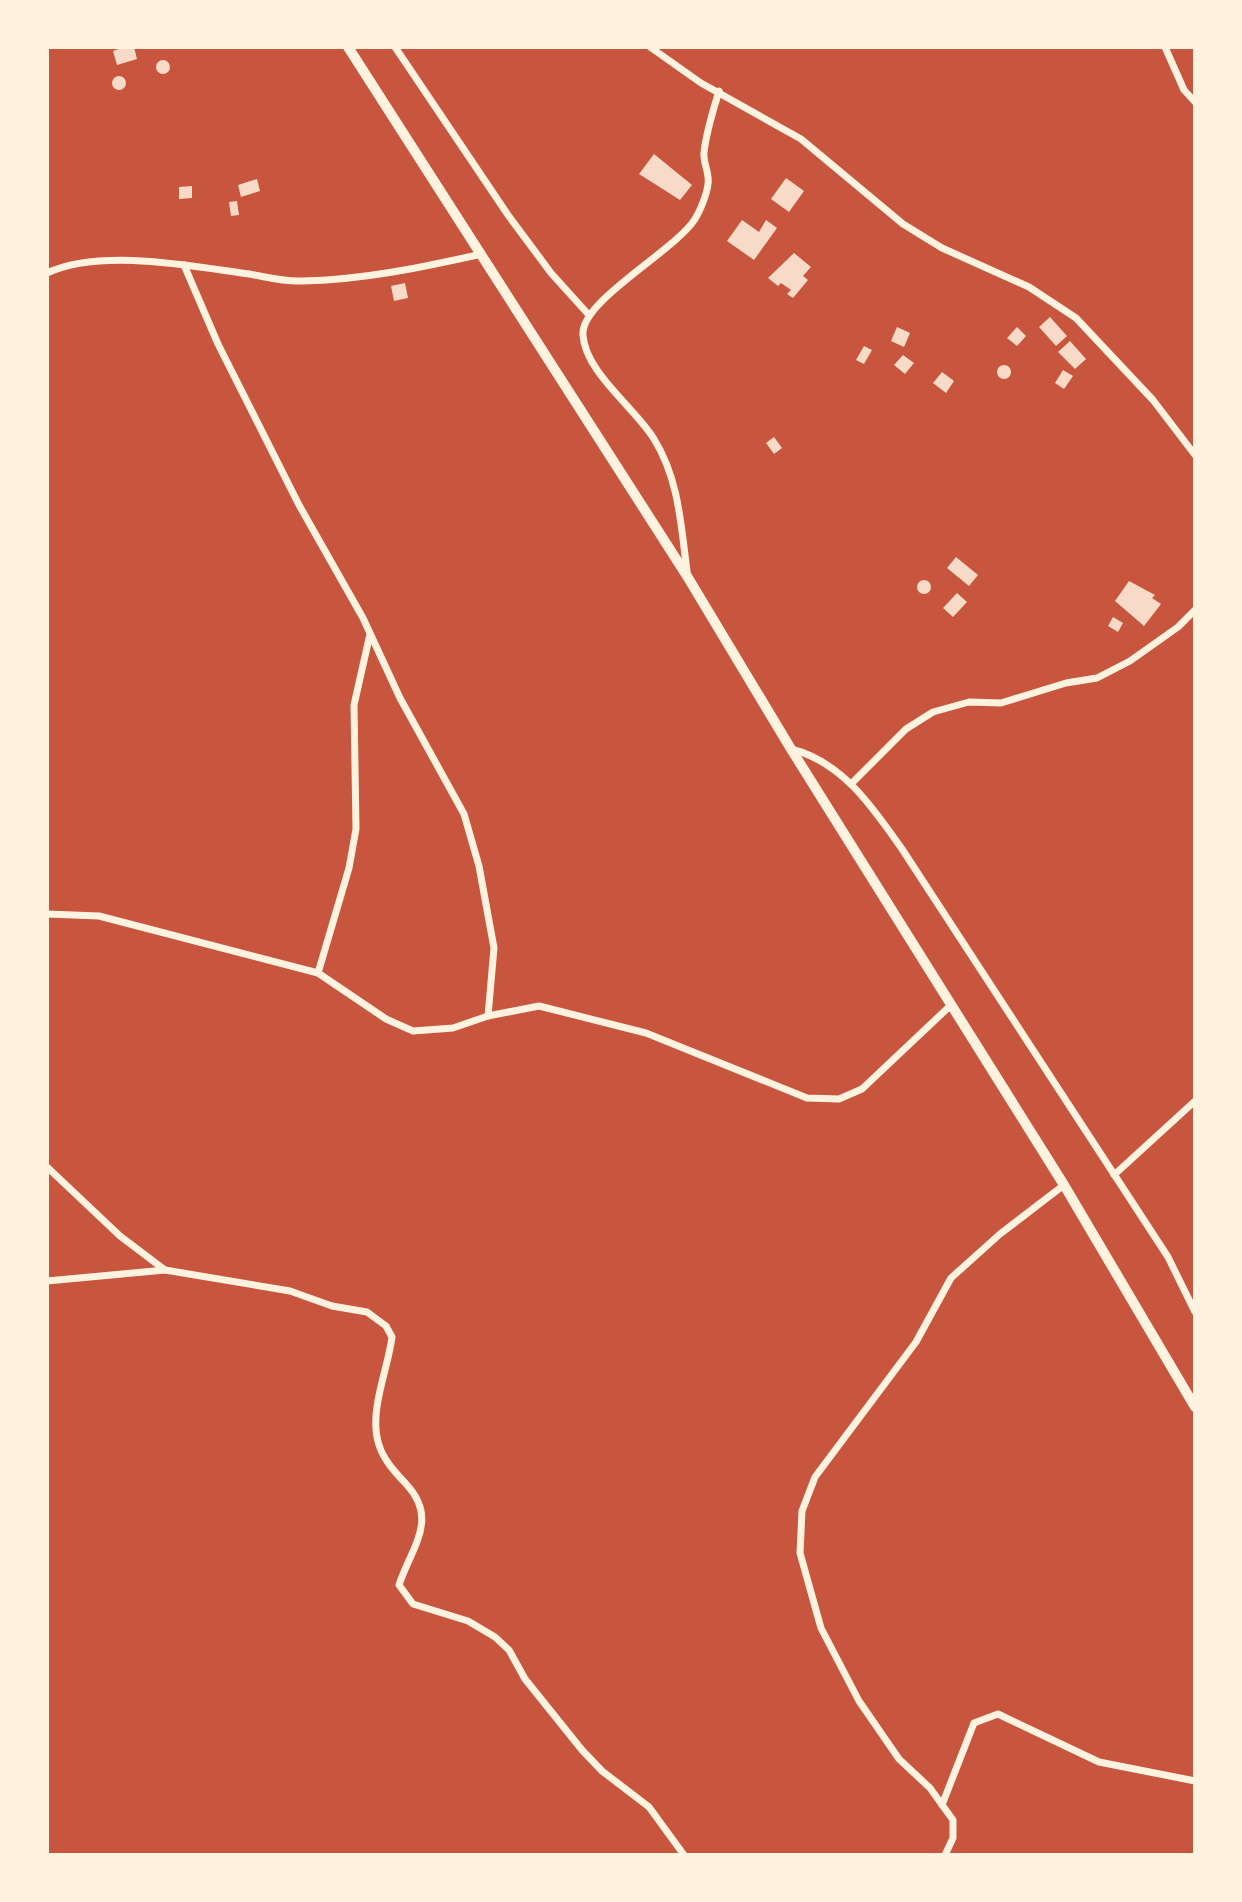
<svg xmlns="http://www.w3.org/2000/svg" width="1242" height="1902" viewBox="0 0 1242 1902" font-family="'Libre Baskerville',serif">
	<rect width="100%" height="100%" fill="#c8553d"/>
	<!-- building -->
	<g fill="#f7dbc8">
		<path d="M 125,47 L 134,47 L 137,59 L 117,65 L 113,51 Z"/>
		<circle cx="163" cy="67" r="7"/>
		<circle cx="119" cy="83" r="7"/>
		<path d="M 654,154 L 692,185 L 680,200 L 639,174 Z"/>
		<path d="M 786,178 L 804,191 L 789,212 L 771,199 Z"/>
		<path d="M 257,179 L 260,191 L 241,197 L 238,185 Z"/>
		<path d="M 192,186 L 192,198 L 179,199 L 179,187 Z"/>
		<path d="M 237,201 L 239,215 L 231,216 L 229,202 Z"/>
		<path d="M 742,220 L 759,232 L 766,220 L 777,228 L 754,260 L 727,241 Z"/>
		<path d="M 794,253 L 811,267 L 803,276 L 808,280 L 793,298 L 787,294 L 791,290 L 781,283 L 778,286 L 768,278 Z"/>
		<path d="M 405,283 L 408,298 L 394,301 L 391,286 Z"/>
		<path d="M 1050,317 L 1067,336 L 1056,346 L 1039,327 Z"/>
		<path d="M 897,327 L 910,333 L 904,347 L 891,341 Z"/>
		<path d="M 1017,327 L 1026,336 L 1017,346 L 1007,338 Z"/>
		<path d="M 1070,341 L 1086,359 L 1075,369 L 1058,352 Z"/>
		<path d="M 864,346 L 872,350 L 864,364 L 856,360 Z"/>
		<path d="M 903,355 L 914,363 L 905,374 L 894,365 Z"/>
		<circle cx="1004" cy="372" r="7"/>
		<path d="M 1063,370 L 1073,376 L 1064,389 L 1055,383 Z"/>
		<path d="M 942,372 L 954,381 L 946,393 L 933,383 Z"/>
		<path d="M 774,437 L 782,448 L 774,454 L 766,443 Z"/>
		<path d="M 956,557 L 978,575 L 969,586 L 947,568 Z"/>
		<circle cx="924" cy="587" r="7"/>
		<path d="M 1129,581 L 1155,595 L 1152,598 L 1161,604 L 1144,626 L 1115,601 Z"/>
		<path d="M 957,593 L 967,602 L 953,617 L 943,608 Z"/>
		<path d="M 1113,617 L 1123,623 L 1118,632 L 1108,626 Z"/>
	</g>
	<g fill="none" stroke-linecap="round" stroke-linejoin="round">
		<!-- minor -->
		<g stroke="#fff3e0" stroke-width="7">
			<path d="M 395,47 L 508,215 L 551,273 L 588,314"/>
			<path d="M 650,47 L 701,83 L 801,139 L 903,224 L 942,248 L 1029,287 L 1076,318 L 1153,400 L 1195,455"/>
			<path d="M 1165,47 L 1184,90 L 1195,102"/>
			<path d="M 184,265 L 218,344 L 299,505 L 363,618 L 400,698 L 464,814 L 479,866 L 494,948 L 488,1016"/>
			<path d="M 47,273 C 101,248 191,266 249,274 C 266,277 284,282 302,281 C 363,280 423,267 482,254"/>
			<path d="M 687,571 C 681,526 679,479 654,439 C 635,408 585,372 583,335 C 580,301 675,251 695,219 C 700,211 707,194 708,184 C 710,174 703,163 704,153 C 706,132 713,111 719,91"/>
			<path d="M 791,749 C 843,762 873,808 902,849 L 1168,1257 L 1195,1312"/>
			<path d="M 851,784 L 906,729 L 933,712 L 969,702 L 1001,703 L 1066,683 L 1097,678 L 1130,661 L 1178,627 L 1195,610"/>
			<path d="M 47,914 L 99,916 L 318,973 L 386,1019 L 413,1031 L 453,1028 L 488,1016 L 539,1006 L 646,1033 L 807,1098 L 839,1099 L 862,1089 L 951,1005"/>
			<path d="M 318,973 L 349,868 L 356,829 L 354,705 L 370,634"/>
			<path d="M 47,1167 L 120,1236 L 165,1270 L 290,1291 L 332,1306 L 367,1312 L 386,1326 L 392,1337 C 388,1370 368,1412 379,1445 C 384,1461 396,1473 407,1485 C 439,1520 411,1548 399,1585 L 413,1604 L 468,1621 L 495,1637 L 509,1650 L 525,1679 L 582,1750 L 602,1771 L 649,1807 L 684,1855"/>
			<path d="M 1114,1175 L 1195,1101"/>
			<path d="M 47,1281 L 165,1270"/>
			<path d="M 942,1805 L 974,1723 L 998,1714 L 1099,1762 L 1195,1781"/>
			<path d="M 945,1855 L 953,1838 L 953,1820 L 930,1788 L 899,1759 L 859,1701 L 821,1628 L 800,1553 L 802,1511 L 815,1477 L 916,1342 L 951,1278 L 1000,1234 L 1064,1185"/>
		</g>
		<!-- secondary -->
		<path stroke="#fff3e0" stroke-width="10" d="M 348,47 L 687,576 L 791,749 L 1064,1185 L 1195,1407"/>
	</g>
	<!-- border -->
	<rect width="1242" height="1902" fill="none" stroke="#fff3e0" stroke-width="98"/>
</svg>
